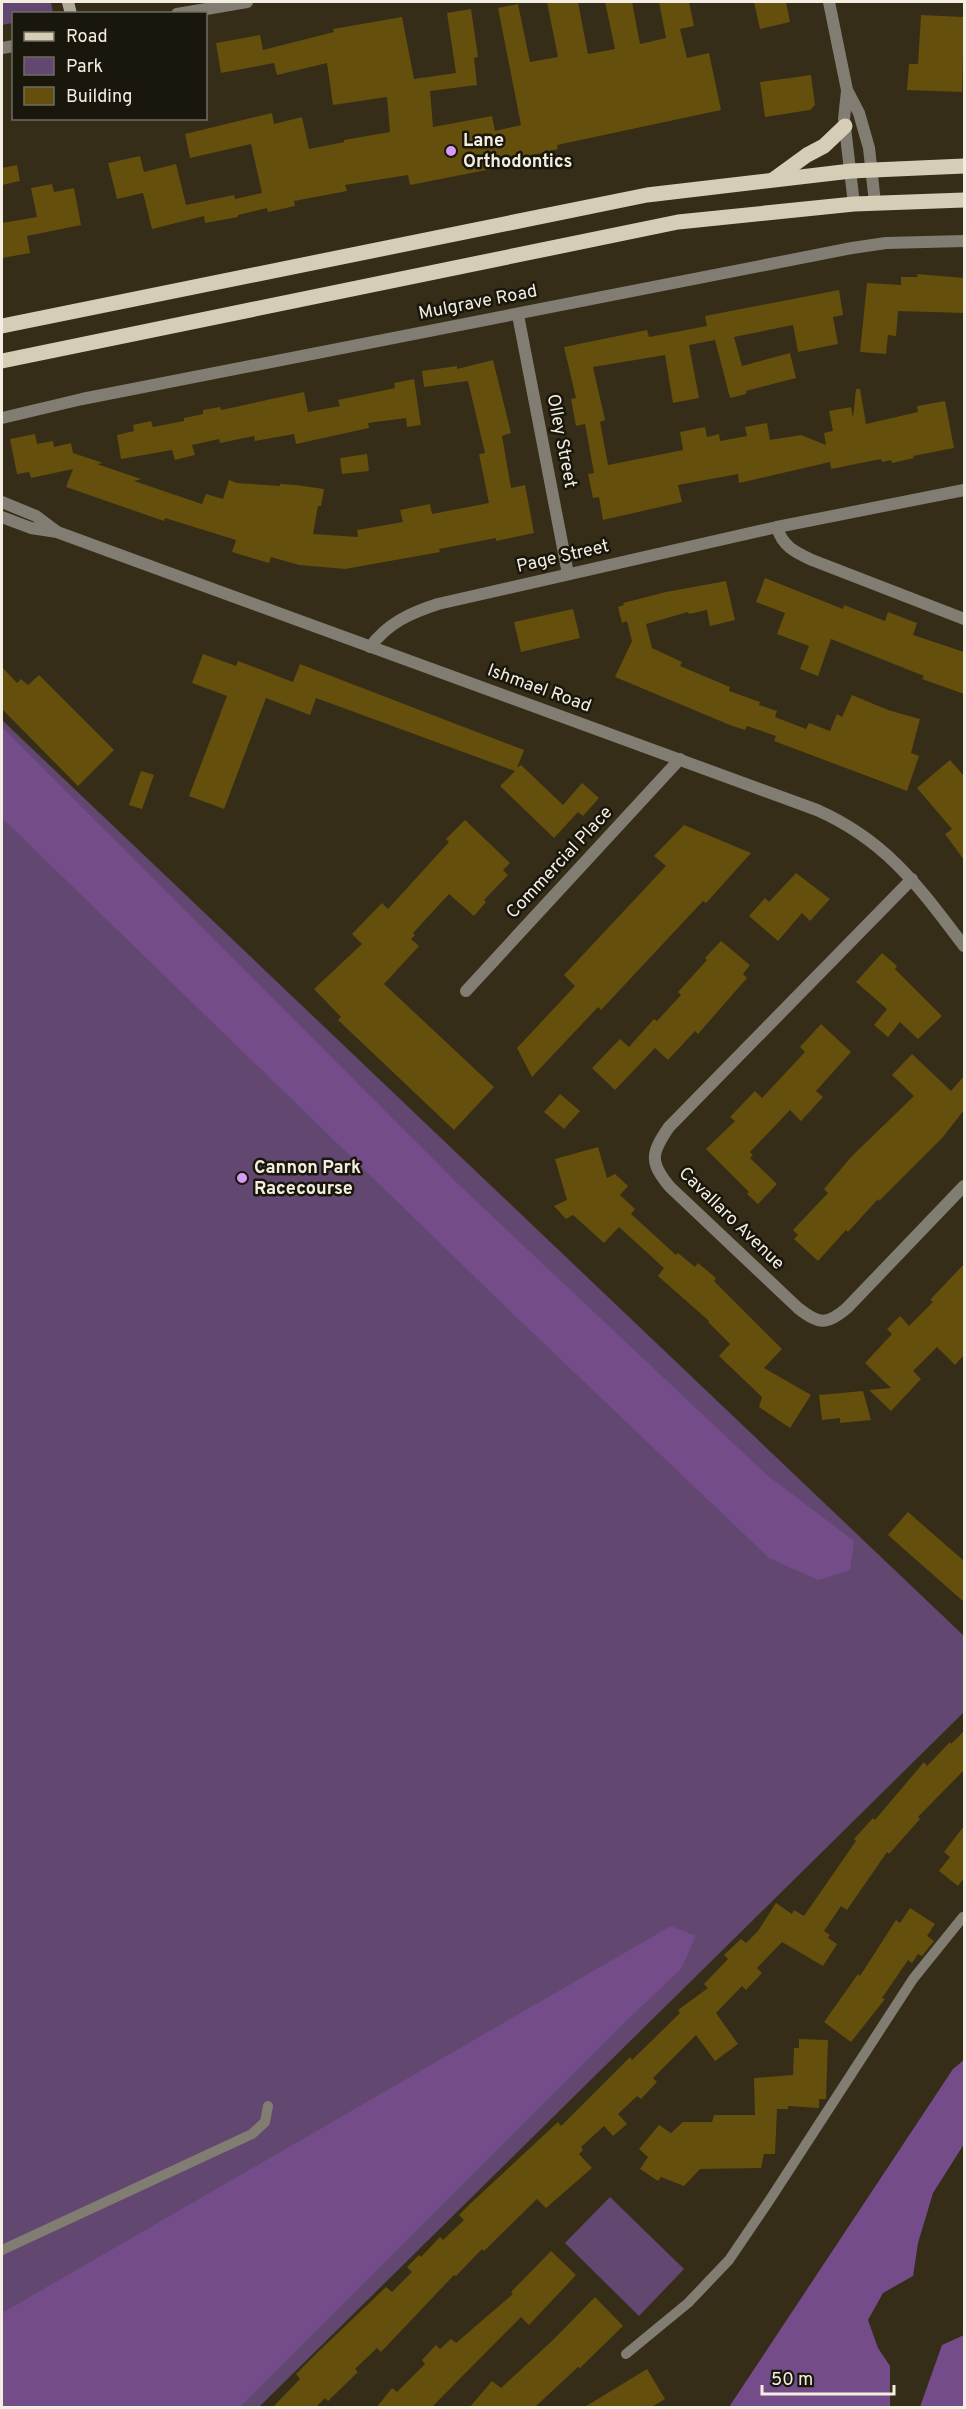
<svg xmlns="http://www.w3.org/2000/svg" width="966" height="2409" viewBox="0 0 966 2409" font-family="Overpass,sans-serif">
	<rect width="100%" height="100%" fill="#352d17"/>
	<!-- green -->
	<g fill="#624771">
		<path d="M 2,2 L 51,2 L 53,13 L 14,14 L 13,23 L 2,25 Z"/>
		<path d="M 2,720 L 964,1636 L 964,1712 L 259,2407 L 2,2407 Z"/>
		<path d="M 610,2197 L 684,2269 L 639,2316 L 565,2243 Z"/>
	</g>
	<!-- forest -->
	<g fill="#744c89">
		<path d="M 2,727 L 459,1185 L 767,1475 L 854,1541 L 850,1570 L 818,1580 L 769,1558 L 512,1313 L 2,818 Z"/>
		<path d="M 671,1926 L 696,1936 L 681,1969 L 622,2025 L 240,2407 L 2,2407 L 2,2313 Z"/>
		<path d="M 964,2060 L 964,2144 L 933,2193 L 918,2243 L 913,2276 L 883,2293 L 868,2320 L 878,2348 L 890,2366 L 890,2407 L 729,2407 L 953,2069 Z"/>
		<path d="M 964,2335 L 964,2407 L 920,2407 L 942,2345 Z"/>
	</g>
	<!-- building -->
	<g fill="#644f0d">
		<path d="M 547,2 L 578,2 L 588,54 L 615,49 L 605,2 L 632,2 L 640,44 L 666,38 L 659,2 L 689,2 L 694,26 L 680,29 L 687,58 L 709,53 L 721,110 L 557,145 L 558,149 L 501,163 L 502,167 L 410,185 L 408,175 L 345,185 L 347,191 L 294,201 L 295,206 L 268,212 L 267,208 L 238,215 L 238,217 L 205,223 L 204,216 L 152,229 L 143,193 L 117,199 L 108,163 L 140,156 L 144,172 L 176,164 L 186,205 L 234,195 L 235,199 L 262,193 L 251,144 L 190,158 L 185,134 L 272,113 L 274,124 L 302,117 L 309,149 L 344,142 L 344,140 L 390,132 L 387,97 L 333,105 L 327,63 L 277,75 L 274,63 L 221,73 L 216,43 L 260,35 L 263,50 L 334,32 L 333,29 L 402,17 L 414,79 L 456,73 L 447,13 L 471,9 L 478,57 L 474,58 L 477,85 L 430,91 L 433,127 L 492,116 L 495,131 L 521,125 L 498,8 L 518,4 L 530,62 L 558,57 Z"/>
		<path d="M 754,2 L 786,2 L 790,22 L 760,29 Z"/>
		<path d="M 921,15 L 964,17 L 962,92 L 907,90 L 909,64 L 918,64 Z"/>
		<path d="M 811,75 L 815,105 L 810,110 L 765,117 L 760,82 Z"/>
		<path d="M 17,165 L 20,181 L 2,185 L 2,168 Z"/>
		<path d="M 52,184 L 54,192 L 74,188 L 81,225 L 27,236 L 30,253 L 2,258 L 2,223 L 37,217 L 31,188 Z"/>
		<path d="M 917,274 L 964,278 L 964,313 L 898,311 L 896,336 L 888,335 L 886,354 L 860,352 L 867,283 L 901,285 L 901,277 L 918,277 Z"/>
		<path d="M 839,290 L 843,315 L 833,317 L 838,344 L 798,352 L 793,325 L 734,337 L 742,366 L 790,353 L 796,378 L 746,391 L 746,394 L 730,398 L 715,340 L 689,345 L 699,398 L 673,403 L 665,355 L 593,367 L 605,420 L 600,422 L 608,465 L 683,450 L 680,432 L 705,427 L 707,437 L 719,434 L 720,441 L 747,436 L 745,427 L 767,423 L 770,440 L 801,435 L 826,445 L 824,433 L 833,431 L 829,411 L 851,407 L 853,418 L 856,389 L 860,389 L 866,424 L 918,412 L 917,406 L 945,401 L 954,448 L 913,456 L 914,458 L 892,463 L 891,460 L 882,462 L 881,459 L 831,469 L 830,462 L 739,483 L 738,474 L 678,485 L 682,502 L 603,520 L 599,497 L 593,498 L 588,474 L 594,473 L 585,424 L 576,426 L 571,399 L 576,398 L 564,347 L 647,330 L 649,337 L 707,326 L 705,316 Z"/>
		<path d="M 493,360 L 511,433 L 502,436 L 511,488 L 525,485 L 534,533 L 496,541 L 496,538 L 439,549 L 440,552 L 345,569 L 299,565 L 271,557 L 269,563 L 232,552 L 236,540 L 165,518 L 164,521 L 66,487 L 73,469 L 31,478 L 29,472 L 17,474 L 10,439 L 35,434 L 37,444 L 53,441 L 54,447 L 71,443 L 73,453 L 103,463 L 97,464 L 141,479 L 134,481 L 202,504 L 206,494 L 223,499 L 229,480 L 237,483 L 280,486 L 280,484 L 296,485 L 324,489 L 321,506 L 318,506 L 313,534 L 358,537 L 357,530 L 403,522 L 400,510 L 430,504 L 432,514 L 489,503 L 479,454 L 485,453 L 468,381 L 424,387 L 422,371 L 457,366 L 457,369 Z"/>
		<path d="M 414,379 L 421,425 L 407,427 L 406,418 L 368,423 L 369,428 L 296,444 L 294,434 L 255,441 L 254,436 L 220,443 L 219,439 L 192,445 L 195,455 L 175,460 L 172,450 L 121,459 L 117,435 L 134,431 L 133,425 L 151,421 L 153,427 L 184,421 L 184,418 L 203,414 L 203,410 L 220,407 L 221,410 L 304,392 L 308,412 L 340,406 L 338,400 L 395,388 L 394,383 Z"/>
		<path d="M 367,454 L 369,471 L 342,474 L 340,458 Z"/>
		<path d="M 765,578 L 843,609 L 844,605 L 885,621 L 888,612 L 917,623 L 913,635 L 964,652 L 964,694 L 922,679 L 924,676 L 831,639 L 818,676 L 800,669 L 809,646 L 777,634 L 785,613 L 756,602 Z"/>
		<path d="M 726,581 L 735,620 L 710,626 L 707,610 L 689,614 L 688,612 L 646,624 L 652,648 L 682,662 L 680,666 L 730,687 L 729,691 L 760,702 L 759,705 L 777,711 L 775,717 L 806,729 L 809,723 L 830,731 L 837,714 L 842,717 L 852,695 L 888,710 L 920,719 L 911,753 L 919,756 L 907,791 L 774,741 L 776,736 L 747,726 L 745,730 L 730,725 L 615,677 L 632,641 L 627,621 L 622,623 L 618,607 L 624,605 L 623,603 L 666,592 Z"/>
		<path d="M 573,609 L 580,638 L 521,652 L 514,622 Z"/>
		<path d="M 203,654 L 236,666 L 238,661 L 293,682 L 300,664 L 524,750 L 517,768 L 521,765 L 563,805 L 582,783 L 599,798 L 583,816 L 578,812 L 554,838 L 500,786 L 515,771 L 316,698 L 310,715 L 266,698 L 224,809 L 189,796 L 227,696 L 192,683 Z"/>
		<path d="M 2,667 L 17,683 L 21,679 L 28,685 L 39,675 L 114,750 L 78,786 L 2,709 Z"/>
		<path d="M 950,760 L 964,776 L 964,860 L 945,834 L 952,829 L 917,788 Z"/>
		<path d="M 141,771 L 154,775 L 142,809 L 129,805 Z"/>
		<path d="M 465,820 L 510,863 L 503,870 L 508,875 L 484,900 L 486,902 L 474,916 L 449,894 L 413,933 L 415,935 L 411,939 L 419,946 L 384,984 L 494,1087 L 454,1130 L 338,1020 L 341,1017 L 314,989 L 362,944 L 352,934 L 382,903 L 388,909 L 449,842 L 446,839 Z"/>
		<path d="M 684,825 L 751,853 L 706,903 L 703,901 L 601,1010 L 598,1007 L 532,1077 L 517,1048 L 575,986 L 564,975 L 666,866 L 654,856 Z"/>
		<path d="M 796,873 L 830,899 L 810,921 L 802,913 L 778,941 L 749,916 L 765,898 L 769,902 Z"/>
		<path d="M 721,941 L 750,965 L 743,974 L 747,978 L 698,1034 L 695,1031 L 668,1060 L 655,1048 L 615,1090 L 592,1068 L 620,1039 L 629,1047 L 654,1019 L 657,1021 L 681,995 L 678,992 L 707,960 L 705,958 Z"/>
		<path d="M 882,953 L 897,966 L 895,969 L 942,1016 L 918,1039 L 900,1022 L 888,1037 L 874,1025 L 887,1009 L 856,982 Z"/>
		<path d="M 821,1024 L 851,1052 L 816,1091 L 823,1097 L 801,1121 L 790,1110 L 750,1152 L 753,1155 L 750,1158 L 777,1184 L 758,1204 L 747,1194 L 749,1192 L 706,1149 L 735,1121 L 730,1117 L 755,1091 L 762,1098 L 805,1052 L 800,1047 Z"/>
		<path d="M 912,1054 L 951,1091 L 964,1076 L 964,1110 L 943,1137 L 879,1201 L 878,1199 L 848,1232 L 846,1230 L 818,1261 L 794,1239 L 798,1235 L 793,1230 L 828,1193 L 824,1189 L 852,1156 L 914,1096 L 892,1075 Z"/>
		<path d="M 560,1094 L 580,1111 L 564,1129 L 544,1112 Z"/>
		<path d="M 598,1147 L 607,1178 L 615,1174 L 628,1186 L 620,1195 L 635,1209 L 631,1214 L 676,1255 L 678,1253 L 695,1267 L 698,1263 L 716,1278 L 714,1281 L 782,1349 L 764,1368 L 811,1395 L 790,1428 L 759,1407 L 762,1397 L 719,1356 L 730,1344 L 708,1322 L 709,1321 L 658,1276 L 664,1268 L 619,1227 L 604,1243 L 573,1215 L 566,1219 L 554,1206 L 567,1200 L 555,1159 Z"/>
		<path d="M 964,1264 L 964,1355 L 955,1365 L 937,1347 L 913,1371 L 921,1379 L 891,1411 L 869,1390 L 891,1388 L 865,1363 L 892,1334 L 887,1329 L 900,1316 L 909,1326 L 933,1302 L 930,1300 Z"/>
		<path d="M 863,1391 L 871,1420 L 840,1423 L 840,1418 L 822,1420 L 819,1395 Z"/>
		<path d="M 908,1512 L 964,1561 L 964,1602 L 888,1535 Z"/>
		<path d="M 964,1731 L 964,1770 L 918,1817 L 920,1819 L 889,1854 L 887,1852 L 847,1910 L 841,1906 L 824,1931 L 830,1935 L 828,1938 L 837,1944 L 823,1966 L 782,1942 L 757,1968 L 762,1973 L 746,1990 L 742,1986 L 716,2013 L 738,2044 L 715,2061 L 696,2035 L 653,2078 L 657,2082 L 641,2099 L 637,2096 L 618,2114 L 627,2124 L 613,2136 L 604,2126 L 581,2147 L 583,2150 L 579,2154 L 592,2168 L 546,2208 L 537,2199 L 484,2251 L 482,2249 L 456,2276 L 454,2275 L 381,2352 L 377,2348 L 355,2369 L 358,2372 L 328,2401 L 325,2398 L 315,2408 L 272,2408 L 300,2379 L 296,2374 L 319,2351 L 386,2287 L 392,2292 L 412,2272 L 407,2267 L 419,2255 L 421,2257 L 440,2237 L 443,2240 L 464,2220 L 459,2215 L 471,2203 L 558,2122 L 561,2126 L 630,2057 L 632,2060 L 680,2013 L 678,2010 L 708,1988 L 704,1984 L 728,1959 L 724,1955 L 741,1939 L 746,1943 L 758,1931 L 776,1903 L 792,1914 L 794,1910 L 804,1916 L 856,1841 L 854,1839 L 873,1818 L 875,1820 L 924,1762 L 927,1766 L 950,1742 L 951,1744 Z"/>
		<path d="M 964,1826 L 964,1878 L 958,1886 L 939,1871 L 950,1857 L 944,1852 Z"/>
		<path d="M 910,1908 L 935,1924 L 927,1936 L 934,1941 L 922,1956 L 918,1954 L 912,1963 L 908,1960 L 882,1998 L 885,1999 L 851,2042 L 824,2022 L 858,1974 L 860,1976 L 896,1920 L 900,1923 Z"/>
		<path d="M 799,2039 L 828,2040 L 826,2099 L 819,2099 L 819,2108 L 788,2106 L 788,2109 L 777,2109 L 775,2154 L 764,2154 L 761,2168 L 700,2169 L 684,2186 L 661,2177 L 658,2181 L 640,2169 L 648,2157 L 639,2149 L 659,2125 L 671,2133 L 683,2122 L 712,2122 L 714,2115 L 755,2115 L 754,2078 L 793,2075 L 794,2048 L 799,2048 Z"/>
		<path d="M 551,2251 L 576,2275 L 529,2325 L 521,2317 L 431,2408 L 376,2408 L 392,2388 L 397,2392 L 425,2364 L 422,2360 L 436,2345 L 440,2349 L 451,2339 L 456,2343 L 513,2294 L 511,2292 Z"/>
		<path d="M 595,2297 L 623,2326 L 580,2368 L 578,2367 L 534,2408 L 469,2408 L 492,2381 L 501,2388 L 553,2340 Z"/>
		<path d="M 647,2369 L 665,2399 L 650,2408 L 583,2408 Z"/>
	</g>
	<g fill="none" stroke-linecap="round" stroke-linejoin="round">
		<!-- lane -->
		<g stroke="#817d72" stroke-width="10">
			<path d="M 2,2250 L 252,2134 L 265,2122 L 268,2106"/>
			<path d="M 626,2354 L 688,2303 L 729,2260 L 769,2201 L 913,1979 L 963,1917"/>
		</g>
		<!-- street -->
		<g stroke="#817d72" stroke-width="12">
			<path d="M 829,2 L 847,90 L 859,113 L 869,148 L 875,203"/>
			<path d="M 177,14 L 247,2"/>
			<path d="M 2,48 L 14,46"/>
			<path d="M 847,91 L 844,119 L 854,204"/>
			<path d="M 518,315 L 568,574"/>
			<path d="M 2,418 L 82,399 L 852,248 L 886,243 L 964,241"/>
			<path d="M 2,502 L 36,516 L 56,531"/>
			<path d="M 2,517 L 31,528 L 57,532 L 817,810 C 887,841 919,887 964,946"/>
			<path d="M 777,527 C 782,546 795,552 812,560 L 964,619"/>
			<path d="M 370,647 C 388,623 410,613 438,604 L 777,527 L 964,490"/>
			<path d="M 912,879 L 669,1127 C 651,1153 649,1162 670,1187 L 798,1308 C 819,1325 827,1325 847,1308 L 964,1186"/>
			<path d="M 466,991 L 680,759"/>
		</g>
		<!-- secondary -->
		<path stroke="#b1aa99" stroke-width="12" d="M 68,2 L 71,14"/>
		<!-- primary -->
		<g stroke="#d6cdb6" stroke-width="15">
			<path d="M 774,179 L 807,155 L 824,146 L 845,126"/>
			<path d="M 2,326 L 647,195 L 851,171 L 964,166"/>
			<path d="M 2,361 L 678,222 L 854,204 L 964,200"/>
		</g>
	</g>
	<!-- markers -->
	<g fill="#d79bf9" stroke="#19160c" stroke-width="2">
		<circle cx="451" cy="151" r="6"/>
		<circle cx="242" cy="1178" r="6"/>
	</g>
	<g text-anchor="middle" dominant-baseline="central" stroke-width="5" stroke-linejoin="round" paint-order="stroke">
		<!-- poi labels -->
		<g font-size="18" font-weight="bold" fill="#f3eee1" stroke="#19160c" text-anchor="start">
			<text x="463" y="141">Lane<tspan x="463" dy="21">Orthodontics</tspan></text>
			<text x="254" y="1168">Cannon Park<tspan x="254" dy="21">Racecourse</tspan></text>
		</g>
		<!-- street labels -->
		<g font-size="18" fill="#f3eee1" stroke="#19160c">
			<text transform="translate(478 303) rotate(-11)">Mulgrave Road</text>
			<text transform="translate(561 441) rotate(79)">Olley Street</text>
			<text transform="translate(563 557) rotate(-13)">Page Street</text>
			<text transform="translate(539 689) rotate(20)">Ishmael Road</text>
			<text transform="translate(560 863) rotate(-47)">Commercial Place</text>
			<text transform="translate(731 1219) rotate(44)">Cavallaro Avenue</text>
		</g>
	</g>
	<!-- border -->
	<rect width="966" height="2409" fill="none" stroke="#f3eee1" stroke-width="6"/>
	<!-- legend -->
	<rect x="12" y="12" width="195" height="108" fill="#19160c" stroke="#706c61" stroke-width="1.5"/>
	<rect x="24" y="32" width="30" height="9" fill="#d6cdb6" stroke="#706c61" stroke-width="1.5"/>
	<text x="66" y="42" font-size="18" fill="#f3eee1">Road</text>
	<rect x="24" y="57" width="30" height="18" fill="#624771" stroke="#706c61" stroke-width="1.5"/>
	<text x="66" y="72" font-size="18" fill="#f3eee1">Park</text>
	<rect x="24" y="87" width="30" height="18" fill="#644f0d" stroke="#706c61" stroke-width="1.5"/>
	<text x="66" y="102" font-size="18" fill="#f3eee1">Building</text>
	<!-- scale -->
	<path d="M762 2385v9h132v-9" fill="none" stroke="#f3eee1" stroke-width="3"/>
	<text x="771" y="2385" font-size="18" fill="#f3eee1" stroke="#19160c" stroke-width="4.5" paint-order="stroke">50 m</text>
</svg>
